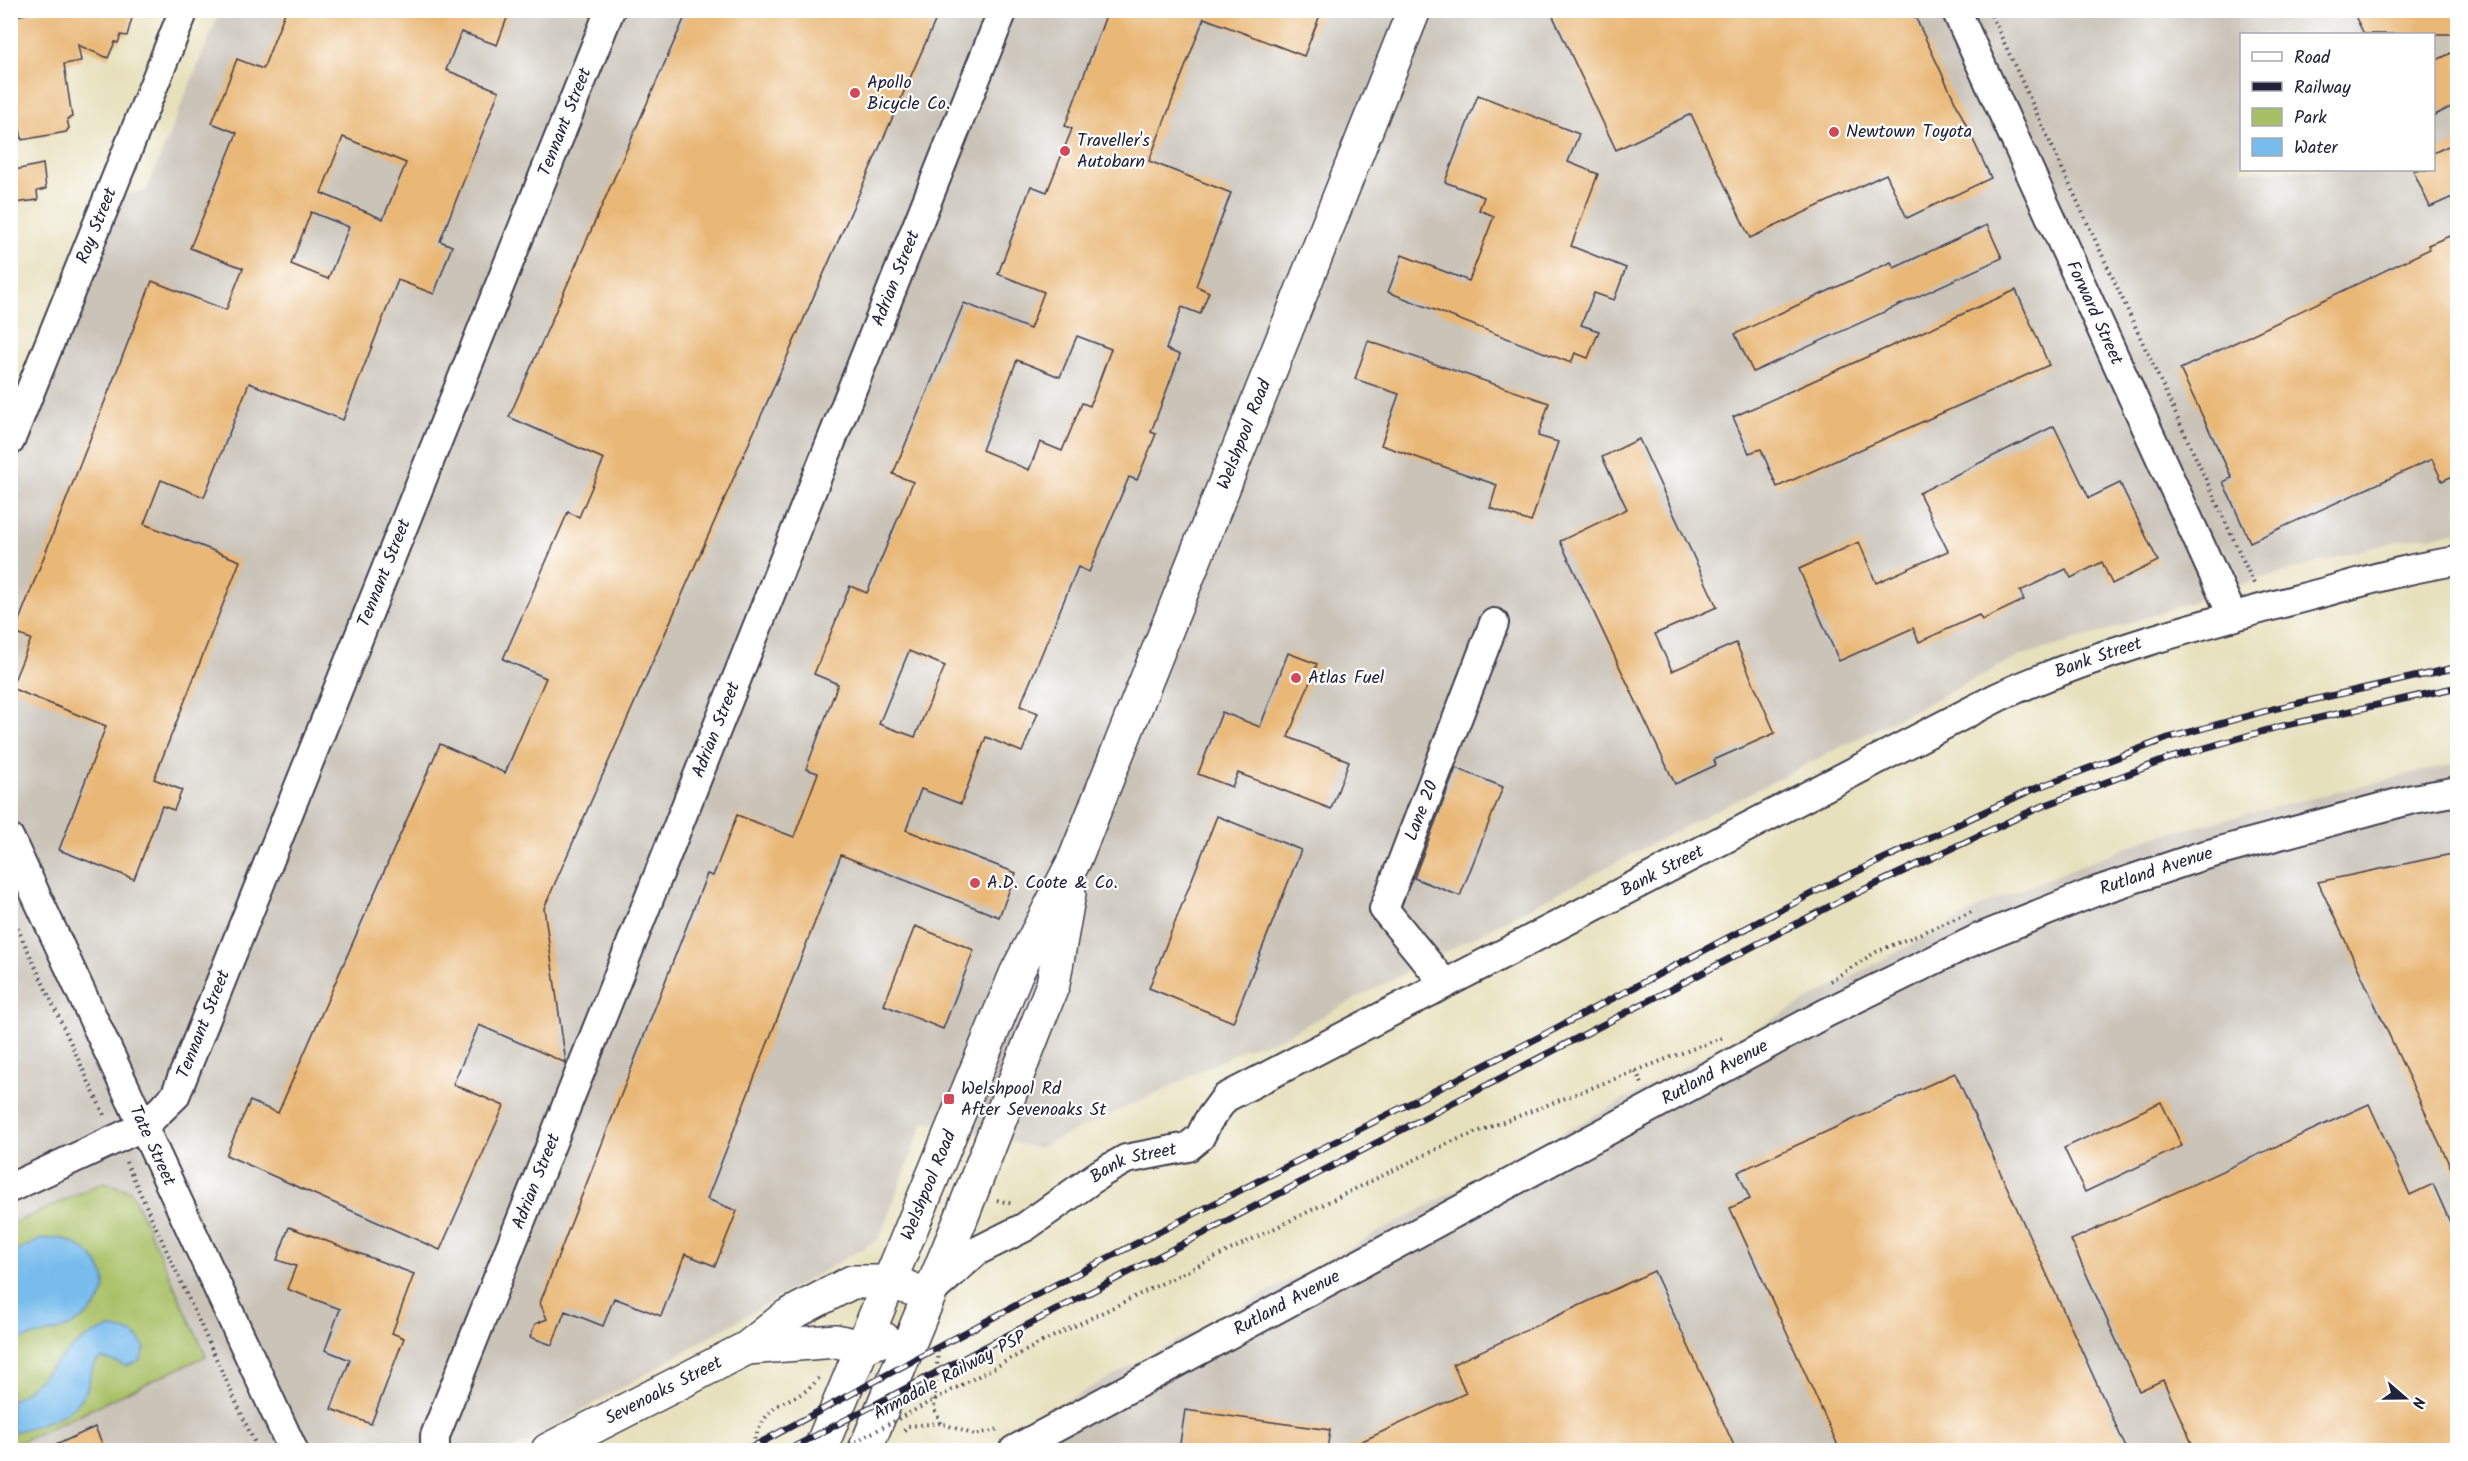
<svg xmlns="http://www.w3.org/2000/svg" width="2468" height="1461" viewBox="0 0 2468 1461" font-family="Kalam,sans-serif">
	<rect width="100%" height="100%" fill="#fff"/>
	<filter id="ink" filterUnits="userSpaceOnUse"><feTurbulence type="fractalNoise" baseFrequency=".0167" numOctaves="2"/><feDisplacementMap in="SourceGraphic" scale="12" xChannelSelector="R" yChannelSelector="G"/><feConvolveMatrix kernelMatrix="1 2 1 2 8 2 1 2 1" color-interpolation-filters="sRGB"/></filter>
	<filter id="wash" filterUnits="userSpaceOnUse"><feTurbulence type="fractalNoise" baseFrequency=".008" numOctaves="4" result="noise"/><feDisplacementMap in="SourceGraphic" scale="24" xChannelSelector="R" yChannelSelector="G"/><feGaussianBlur stdDeviation="1.35" result="paint"/><feColorMatrix in="noise" values="0 0 0 0 0 0 0 0 0 0 0 0 0 0 0 0 0 1.4 0 .05"/><feComposite in="paint" operator="in"/></filter>
	<g filter="url(#wash)">
		<rect width="100%" height="100%" fill="#e7e0bc"/>
		<!-- industrial -->
		<g fill="#c9c3b8" fill-rule="evenodd">
			<path d="M 220,11 L 2457,11 L 2457,532 L 2401,540 L 2262,578 L 2106,631 L 2020,656 L 1697,820 L 1279,1039 L 1243,1049 L 1170,1087 L 1038,1148 L 924,1121 L 879,1239 L 514,1450 L 11,1450 L 11,442 L 109,198 L 146,191 ZM 2242,34 L 2434,34 L 2434,170 L 2242,170 Z"/>
			<path d="M 2457,763 L 2457,1450 L 1034,1450 L 1055,1407 L 1988,903 L 2152,837 Z"/>
		</g>
		<!-- green -->
		<path fill="#a8c065" stroke="#657150" stroke-width="1.5" d="M 104,1182 L 131,1191 L 206,1356 L 11,1446 L 10,1225 Z"/>
		<!-- water -->
		<g fill="#77bced" stroke="#4c6f94" stroke-width="1.5">
			<path d="M 60,1238 C 79,1244 93,1253 102,1271 C 114,1295 85,1322 63,1329 C 45,1335 28,1335 11,1344 L 11,1254 L 41,1239 Z"/>
			<path d="M 111,1328 C 128,1330 138,1333 145,1349 L 140,1361 L 126,1366 L 102,1358 C 86,1367 93,1385 82,1398 C 66,1420 35,1425 11,1433 L 11,1400 C 21,1397 29,1388 37,1381 C 61,1360 79,1335 111,1328 Z"/>
		</g>
		<g id="blocks">
			<!-- building -->
			<g fill="#e9b877" fill-rule="evenodd">
				<path d="M 46,10 L 129,10 L 127,16 L 132,18 L 127,36 L 121,35 L 118,43 L 115,42 L 108,58 L 78,45 L 81,61 L 64,64 L 72,117 L 67,119 L 69,128 L 66,132 L 22,140 L 10,74 L 10,17 Z"/>
				<path d="M 286,10 L 510,10 L 497,45 L 461,32 L 446,70 L 499,91 L 440,241 L 452,246 L 434,294 L 398,280 L 343,420 L 249,383 L 204,497 L 161,480 L 144,524 L 240,561 L 154,779 L 182,790 L 174,810 L 162,806 L 134,879 L 59,850 L 106,726 L 11,688 L 31,639 L 14,633 L 152,281 L 226,310 L 243,268 L 190,248 L 237,133 L 212,123 L 237,59 L 263,69 ZM 343,137 L 406,163 L 383,219 L 321,193 ZM 311,212 L 349,227 L 328,279 L 291,264 Z"/>
				<path d="M 688,10 L 940,10 L 544,908 L 566,1063 L 479,1025 L 453,1084 L 504,1106 L 440,1250 L 226,1155 L 250,1101 L 278,1113 L 440,744 L 505,773 L 546,678 L 503,659 L 568,512 L 579,517 L 604,459 L 509,417 Z"/>
				<path d="M 1108,10 L 1322,10 L 1304,56 L 1204,18 L 1149,161 L 1231,193 L 1196,286 L 1209,292 L 1200,314 L 1182,307 L 1166,349 L 1180,355 L 1151,432 L 1156,434 L 1137,480 L 1129,477 L 1089,572 L 1078,567 L 1020,706 L 1038,713 L 1022,752 L 986,737 L 961,804 L 921,789 L 906,830 L 1016,873 L 999,917 L 841,855 L 707,1199 L 737,1211 L 715,1266 L 685,1254 L 661,1316 L 614,1298 L 603,1326 L 565,1311 L 552,1345 L 530,1337 L 535,1324 L 547,1319 L 540,1303 L 707,874 L 713,876 L 737,815 L 794,837 L 818,773 L 806,769 L 838,684 L 814,674 L 850,586 L 867,593 L 913,482 L 893,474 L 964,303 L 1030,329 L 1044,292 L 998,274 L 1031,186 L 1047,192 L 1072,129 L 1065,126 ZM 1077,336 L 1111,349 L 1090,406 L 1082,403 L 1062,451 L 1040,442 L 1029,470 L 982,450 L 1017,360 L 1060,377 ZM 909,651 L 945,666 L 915,737 L 879,724 Z"/>
				<path d="M 1550,10 L 1912,10 L 1991,178 L 1907,218 L 1886,174 L 1750,238 L 1691,114 L 1616,150 Z"/>
				<path d="M 2352,10 L 2457,10 L 2457,34 L 2364,34 Z"/>
				<path d="M 2457,50 L 2457,104 L 2433,116 L 2433,62 Z"/>
				<path d="M 1478,95 L 1579,134 L 1568,162 L 1598,174 L 1571,246 L 1626,268 L 1614,300 L 1594,293 L 1581,325 L 1599,331 L 1588,358 L 1575,353 L 1571,363 L 1388,292 L 1402,255 L 1469,281 L 1494,216 L 1479,210 L 1484,197 L 1445,182 Z"/>
				<path d="M 2457,142 L 2457,195 L 2430,207 L 2413,170 L 2433,170 L 2433,153 Z"/>
				<path d="M 43,164 L 46,189 L 37,191 L 38,200 L 14,203 L 10,171 Z"/>
				<path d="M 1987,225 L 2002,258 L 1753,372 L 1735,334 L 1891,262 L 1894,268 Z"/>
				<path d="M 2452,235 L 2457,246 L 2457,474 L 2442,481 L 2432,459 L 2250,542 L 2223,482 L 2232,478 L 2180,369 L 2430,249 L 2428,245 Z"/>
				<path d="M 2016,290 L 2049,365 L 1777,487 L 1761,449 L 1749,453 L 1733,417 Z"/>
				<path d="M 1368,341 L 1549,403 L 1538,436 L 1558,442 L 1531,522 L 1490,508 L 1497,485 L 1381,445 L 1399,394 L 1355,379 Z"/>
				<path d="M 2054,426 L 2089,498 L 2120,483 L 2158,561 L 2112,584 L 2102,562 L 2071,578 L 2066,569 L 2020,591 L 2024,600 L 1982,620 L 1979,615 L 1919,642 L 1913,628 L 1839,661 L 1799,569 L 1859,542 L 1876,583 L 1948,551 L 1919,493 Z"/>
				<path d="M 1639,439 L 1717,607 L 1655,634 L 1672,671 L 1736,643 L 1775,733 L 1714,760 L 1716,765 L 1675,784 L 1560,541 L 1627,509 L 1602,457 Z"/>
				<path d="M 1288,653 L 1317,664 L 1288,737 L 1349,761 L 1331,809 L 1238,773 L 1232,787 L 1198,774 L 1222,712 L 1260,727 Z"/>
				<path d="M 1456,768 L 1503,787 L 1460,896 L 1414,878 Z"/>
				<path d="M 1217,816 L 1301,850 L 1233,1022 L 1149,988 Z"/>
				<path d="M 2457,853 L 2457,1181 L 2318,882 Z"/>
				<path d="M 915,926 L 974,950 L 943,1029 L 884,1005 Z"/>
				<path d="M 1955,1073 L 2127,1450 L 1840,1450 L 1730,1208 L 1750,1199 L 1738,1172 Z"/>
				<path d="M 2161,1102 L 2182,1146 L 2085,1192 L 2064,1148 Z"/>
				<path d="M 2369,1104 L 2410,1195 L 2433,1184 L 2457,1238 L 2457,1450 L 2195,1450 L 2163,1380 L 2139,1391 L 2071,1240 Z"/>
				<path d="M 289,1227 L 414,1274 L 392,1333 L 404,1338 L 371,1424 L 331,1409 L 350,1360 L 325,1350 L 340,1309 L 287,1289 L 296,1266 L 277,1260 Z"/>
				<path d="M 1654,1271 L 1736,1450 L 1343,1450 L 1466,1393 L 1453,1364 Z"/>
				<path d="M 1185,1410 L 1330,1430 L 1327,1450 L 1179,1450 Z"/>
				<path d="M 95,1427 L 105,1450 L 45,1450 Z"/>
			</g>
		</g>
	</g>
	<g filter="url(#ink)">
		<use href="#blocks" fill-opacity="0" stroke="#403e4e" stroke-width="1.5"/>
		<g fill="none" stroke-linecap="round" stroke-linejoin="round">
			<defs>
				<g id="minor">
					<path id="s1" d="M 1956,10 L 2233,617"/>
					<path id="s2" d="M 10,441 L 184,10"/>
					<path id="s3" d="M 10,839 L 293,1450"/>
					<path id="s4" d="M 1445,984 L 1384,909 L 1494,623"/>
					<path id="s5" d="M 10,1188 L 144,1126 L 175,1096 L 610,10"/>
					<path id="s6" d="M 931,1292 L 977,1251 L 1025,1227 L 1101,1173 L 1126,1159 L 1188,1147 L 1200,1137 L 1208,1121 L 1225,1098 L 1998,697 C 2095,653 2196,626 2298,599 C 2350,586 2403,568 2458,561"/>
					<path id="s7" d="M 435,1450 L 435,1436 L 1003,10"/>
					<path id="s8" d="M 1014,1450 L 1826,1013 L 1979,938 L 2097,891 L 2198,857 L 2413,799 L 2458,791"/>
				</g>
				<g id="major">
					<path d="M 747,1348 L 836,1341 L 863,1347 L 884,1339"/>
					<path id="s9" d="M 548,1450 L 747,1348 L 787,1316 L 852,1282 L 891,1282 L 909,1288"/>
					<path id="s10" d="M 820,1450 L 1016,974 L 1075,859 L 1414,10"/>
					<path d="M 865,1450 L 960,1221 L 1053,984 L 1069,893"/>
				</g>
			</defs>
			<!-- minor casing -->
			<use href="#minor" stroke="#403e4e" stroke-width="32"/>
			<!-- major casing -->
			<use href="#major" stroke="#403e4e" stroke-width="36"/>
			<!-- path -->
			<g stroke="#403e4e" stroke-width="4" stroke-dasharray="1.5 4.5" stroke-linecap="butt">
				<path d="M 1989,10 L 2255,586"/>
				<path d="M 10,912 L 105,1117"/>
				<path d="M 1830,981 L 1876,952 L 1974,911"/>
				<path d="M 1636,1071 L 1642,1084"/>
				<path d="M 126,1162 L 258,1450"/>
				<path d="M 997,1200 L 1013,1204"/>
				<path d="M 1042,1342 L 1451,1142 L 1726,1036"/>
				<path d="M 938,1351 L 934,1409 L 941,1423"/>
				<path d="M 904,1430 L 908,1426 L 941,1423 L 975,1435 L 999,1429"/>
				<path d="M 749,1450 C 757,1434 763,1414 780,1404 C 799,1394 803,1396 819,1378"/>
			</g>
			<!-- minor -->
			<use href="#minor" stroke="#fff" stroke-width="28"/>
			<!-- major -->
			<use href="#major" stroke="#fff" stroke-width="33"/>
			<defs>
				<g id="rail">
					<path d="M 747,1450 L 1022,1302 L 1526,1044 L 1834,882 L 2029,791 L 2168,738 L 2273,709 L 2458,667"/>
					<path d="M 788,1450 L 1840,901 L 2038,808 L 2170,758 L 2278,727 L 2458,687"/>
				</g>
			</defs>
			<!-- rail casing -->
			<use href="#rail" stroke="#22223b" stroke-width="7"/>
			<!-- rail -->
			<use href="#rail" stroke="#fff" stroke-width="4.5" stroke-dasharray="14" stroke-linecap="butt"/>
			<!-- path-bridge -->
			<path stroke="#403e4e" stroke-width="4" stroke-dasharray="1.5 4.5" stroke-linecap="butt" d="M 840,1450 L 1042,1342"/>
		</g>
	</g>
	<!-- markers -->
	<g fill="#d1495b" stroke="#fff" stroke-width="2">
		<circle cx="855" cy="93" r="6"/>
		<circle cx="1834" cy="132" r="6"/>
		<circle cx="1065" cy="151" r="6"/>
		<circle cx="1296" cy="678" r="6"/>
		<circle cx="975" cy="883" r="6"/>
		<rect x="943" y="1093" width="12" height="12" rx="3"/>
	</g>
	<g text-anchor="middle" dominant-baseline="central" stroke-width="4.5" stroke-linejoin="round" paint-order="stroke">
		<!-- poi labels -->
		<g font-size="18" fill="#22223b" stroke="#fff" text-anchor="start">
			<text x="867" y="83">Apollo<tspan x="867" dy="21">Bicycle Co.</tspan></text>
			<text x="1846" y="132">Newtown Toyota</text>
			<text x="1077" y="141">Traveller's<tspan x="1077" dy="21">Autobarn</tspan></text>
			<text x="1308" y="678">Atlas Fuel</text>
			<text x="987" y="883">A.D. Coote &amp; Co.</text>
			<text x="961" y="1089">Welshpool Rd<tspan x="961" dy="21">After Sevenoaks St</tspan></text>
		</g>
		<!-- street labels -->
		<g font-size="18" fill="#22223b" stroke="#fff">
			<text stroke="none"><textPath href="#s5" startOffset="1240">Tennant Street</textPath></text>
			<text stroke="none"><textPath href="#s2" startOffset="232">Roy Street</textPath></text>
			<text stroke="none"><textPath href="#s7" startOffset="1260">Adrian Street</textPath></text>
			<text stroke="none"><textPath href="#s1" startOffset="333">Forward Street</textPath></text>
			<text stroke="none"><textPath href="#s10" startOffset="1101">Welshpool Road</textPath></text>
			<text stroke="none"><textPath href="#s5" startOffset="754">Tennant Street</textPath></text>
			<text stroke="none"><textPath href="#s6" startOffset="1341">Bank Street</textPath></text>
			<text stroke="none"><textPath href="#s7" startOffset="774">Adrian Street</textPath></text>
			<text stroke="none"><textPath href="#s4" startOffset="202">Lane 20</textPath></text>
			<text stroke="none"><textPath href="#s6" startOffset="855">Bank Street</textPath></text>
			<text stroke="none"><textPath href="#s8" startOffset="1282">Rutland Avenue</textPath></text>
			<text stroke="none"><textPath href="#s5" startOffset="268">Tennant Street</textPath></text>
			<text stroke="none"><textPath href="#s8" startOffset="796">Rutland Avenue</textPath></text>
			<text stroke="none"><textPath href="#s3" startOffset="338">Tate Street</textPath></text>
			<text stroke="none"><textPath href="#s6" startOffset="243">Bank Street</textPath></text>
			<text stroke="none"><textPath href="#s7" startOffset="288">Adrian Street</textPath></text>
			<text stroke="none"><textPath href="#s10" startOffset="286">Welshpool Road</textPath></text>
			<text stroke="none"><textPath href="#s8" startOffset="310">Rutland Avenue</textPath></text>
			<text transform="translate(950 1376) rotate(-28)">Armadale Railway PSP</text>
			<text stroke="none"><textPath href="#s9" startOffset="130">Sevenoaks Street</textPath></text>
		</g>
	</g>
	<!-- margin -->
	<rect width="2468" height="1461" fill="none" stroke="#fff" stroke-width="36"/>
	<!-- legend -->
	<rect x="2240" y="33" width="195" height="138" fill="#ffffff" stroke="#a7a7b1" stroke-width="1.5"/>
	<rect x="2252" y="52" width="30" height="9" fill="#ffffff" stroke="#a7a7b1" stroke-width="1.5"/>
	<text x="2294" y="63" font-size="18" fill="#22223b">Road</text>
	<rect x="2252" y="82" width="30" height="9" fill="#22223b" stroke="#a7a7b1" stroke-width="1.5"/>
	<text x="2294" y="93" font-size="18" fill="#22223b">Railway</text>
	<rect x="2252" y="108" width="30" height="18" fill="#a8c065" stroke="#a7a7b1" stroke-width="1.5"/>
	<text x="2294" y="123" font-size="18" fill="#22223b">Park</text>
	<rect x="2252" y="138" width="30" height="18" fill="#77bced" stroke="#a7a7b1" stroke-width="1.5"/>
	<text x="2294" y="153" font-size="18" fill="#22223b">Water</text>
	<!-- north arrow -->
	<g transform="translate(2405 1398) rotate(110)" stroke="#ffffff" stroke-width="4.5" paint-order="stroke">
	<path d="M0-4.5L10 22L0 15L-10 22Z" fill="#22223b"/>
	<text y="-9" font-size="16" font-weight="bold" text-anchor="middle" fill="#22223b">N</text>
	</g>
</svg>
